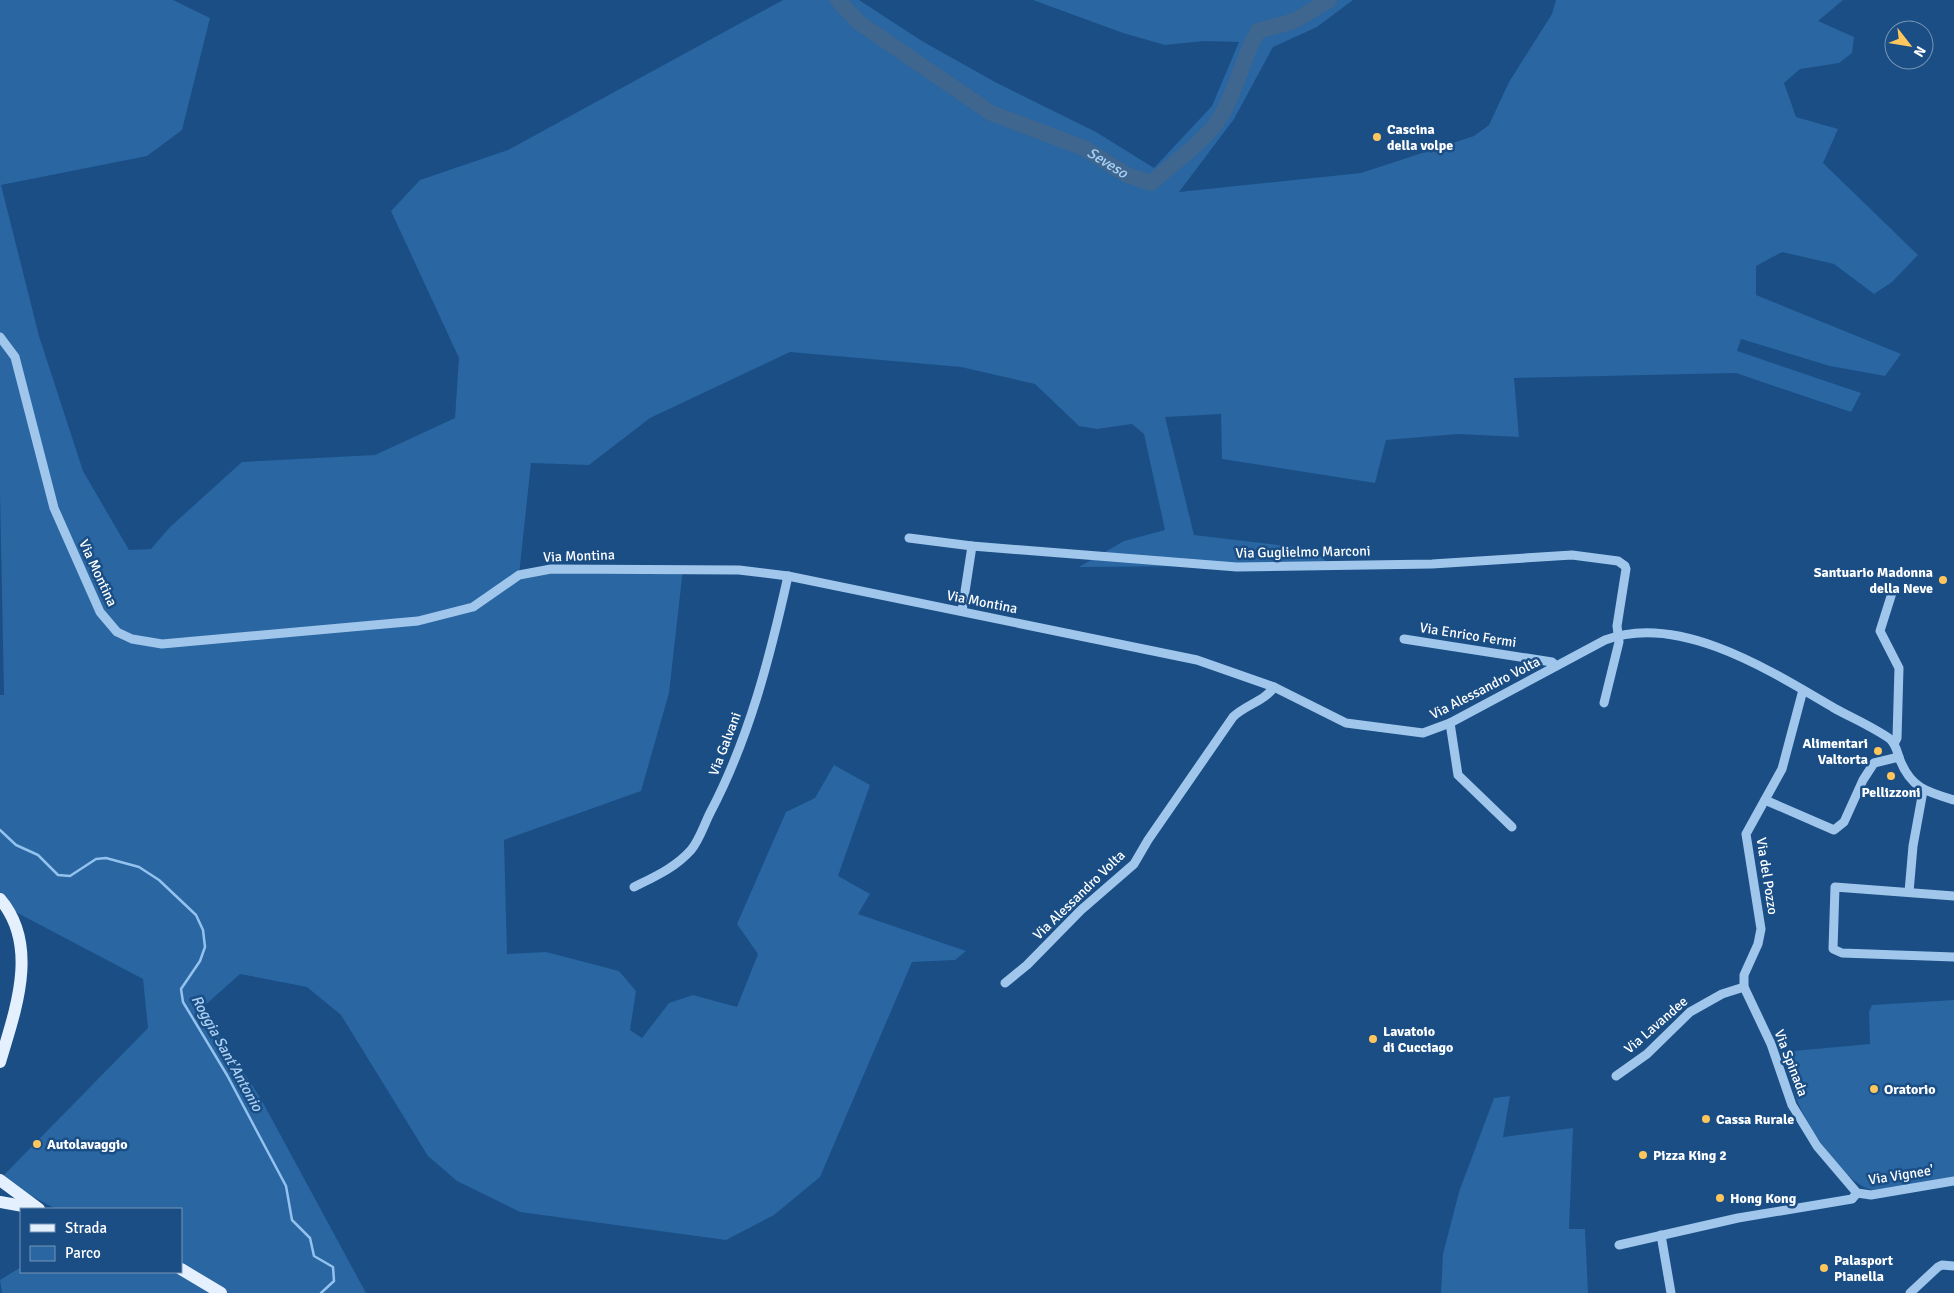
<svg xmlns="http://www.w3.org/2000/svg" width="1954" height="1293" viewBox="0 0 1954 1293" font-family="Signika,sans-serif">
	<rect width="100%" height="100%" fill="#1a4e85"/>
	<!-- green -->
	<g fill="#2966a2">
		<path d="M 0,0 L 173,0 L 210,18 L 182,130 L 147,156 L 1,185 L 39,336 L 83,471 L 129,550 L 151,549 L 170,527 L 242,462 L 375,455 L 455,418 L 459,358 L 391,211 L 420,180 L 508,150 L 783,0 L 859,0 L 922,41 L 995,82 L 1096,132 L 1154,168 L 1212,106 L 1239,42 L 1204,41 L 1165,45 L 1123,33 L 1033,0 L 1353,0 L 1317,27 L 1273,47 L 1234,119 L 1179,192 L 1361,173 L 1474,136 L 1489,125 L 1509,82 L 1552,14 L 1556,0 L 1843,0 L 1818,21 L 1854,37 L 1852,53 L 1839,63 L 1800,69 L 1784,83 L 1796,117 L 1838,129 L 1823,163 L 1918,255 L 1892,282 L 1874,294 L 1834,264 L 1782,252 L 1756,266 L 1756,295 L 1901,354 L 1885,376 L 1830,366 L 1741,339 L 1737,351 L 1861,393 L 1851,412 L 1736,373 L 1514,378 L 1519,437 L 1458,434 L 1386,440 L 1375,483 L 1222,459 L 1221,414 L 1165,417 L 1194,535 L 1313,549 L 1330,565 L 1079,567 L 1124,541 L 1165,530 L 1144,434 L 1132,424 L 1097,429 L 1079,426 L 1035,384 L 961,367 L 790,352 L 650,418 L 589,465 L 531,463 L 519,575 L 551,569 L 683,569 L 669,693 L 641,791 L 504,840 L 507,954 L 546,952 L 619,971 L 636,991 L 630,1030 L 642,1038 L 669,1003 L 693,995 L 737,1007 L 758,954 L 737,924 L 786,812 L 815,798 L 834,765 L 870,785 L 838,876 L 870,894 L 858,914 L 966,951 L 955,960 L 912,962 L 820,1177 L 774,1215 L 726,1240 L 520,1212 L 457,1181 L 428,1156 L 341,1015 L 307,987 L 240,974 L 202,1008 L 261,1099 L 366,1293 L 2,1293 L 0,1280 L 21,1267 L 21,1272 L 181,1272 L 181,1209 L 56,1209 L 0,1179 L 148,1028 L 143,979 L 8,908 L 0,899 L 0,695 L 4,695 L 0,493 Z"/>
		<path d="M 1954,1000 L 1954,1178 L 1873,1190 C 1846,1186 1806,1125 1797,1100 C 1790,1084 1791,1068 1793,1051 L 1870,1044 L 1869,1012 L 1872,1005 Z"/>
		<path d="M 1510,1096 L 1503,1137 L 1573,1128 L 1569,1229 L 1585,1229 L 1588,1293 L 1441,1293 L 1443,1254 L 1459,1192 L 1494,1098 Z"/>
	</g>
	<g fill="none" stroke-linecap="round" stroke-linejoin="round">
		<!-- stream -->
		<path stroke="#93c2ee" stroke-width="2.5" d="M 0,830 L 16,845 L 38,855 L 58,875 L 70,876 L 96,859 L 106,858 L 139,867 L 159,880 L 196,915 L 203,930 L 205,947 L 200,961 L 181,989 L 183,1002 L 227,1075 L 286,1186 L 292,1220 L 310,1238 L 314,1256 L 333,1267 L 334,1281 L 321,1293"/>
		<!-- river -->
		<path stroke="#3f668e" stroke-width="16" id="s1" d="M 838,0 L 858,22 L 991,113 L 1084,148 L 1127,175 L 1151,183 C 1169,167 1208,138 1219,119 C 1237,91 1242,58 1258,31 L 1294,21 L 1329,0"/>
		<!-- minor -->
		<g stroke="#a0c6ec" stroke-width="9">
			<path d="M 0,337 L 15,357 L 54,508 L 100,612 L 117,632 L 132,639 L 162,644 L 418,621 L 473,607 L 519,575 L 551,569 L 739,570 L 788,576 L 1197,660 L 1274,687 L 1346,723 L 1423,733 L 1450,723 L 1605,640 C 1679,612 1771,671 1834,708 C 1852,718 1873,727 1890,739 C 1896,744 1897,752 1900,760 C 1911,788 1927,792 1954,800"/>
			<path d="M 909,538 L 972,546 L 1237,567 L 1432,564 L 1572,555 L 1618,561 L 1625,566 L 1626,569 L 1617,626 L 1619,642 L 1604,703"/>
			<path d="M 1892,593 L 1880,631 L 1899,668 L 1897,738 L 1894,744"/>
			<path d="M 962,611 L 972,546"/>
			<path d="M 1404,639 L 1552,662 L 1556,666"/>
			<path d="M 1803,690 L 1782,769 L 1746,834 L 1761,929 L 1758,944 L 1744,975 L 1744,987 L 1771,1044 L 1792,1105 L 1817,1146 L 1857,1193 L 1871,1195 L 1954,1181"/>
			<path d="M 1450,723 L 1458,775 L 1512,827"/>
			<path d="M 1765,800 L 1834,830 L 1844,822 L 1863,780 L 1874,763 L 1899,757"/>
			<path d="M 634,887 C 654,877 675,868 691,850 C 699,841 704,825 710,813 C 749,739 770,657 788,576"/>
			<path d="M 1909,892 L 1913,846 L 1923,791"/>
			<path d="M 1954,896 L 1835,887 L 1833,949 L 1842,953 L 1954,957"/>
			<path d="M 1005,983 L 1027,965 L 1081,910 L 1134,864 L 1148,840 L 1233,717 C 1245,705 1265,701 1274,687"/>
			<path d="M 1616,1076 L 1647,1054 L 1690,1012 L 1722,994 L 1744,987"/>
			<path d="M 1661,1235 L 1671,1293"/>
			<path d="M 1619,1245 L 1738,1218 L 1852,1199 L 1857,1193"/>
			<path d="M 1910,1293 L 1938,1267 L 1942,1265 L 1954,1266"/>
		</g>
		<!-- major -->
		<g stroke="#e5f0ff" stroke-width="12">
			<path d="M 0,899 C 40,946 15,1011 0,1062"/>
			<path d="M 0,1180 L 39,1209"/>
			<path d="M 0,1202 L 34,1208"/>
			<path d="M 181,1269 L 221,1293"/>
		</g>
	</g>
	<!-- markers -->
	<g fill="#fec65c" stroke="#1a4e85" stroke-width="2">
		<circle cx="1377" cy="137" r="5"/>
		<circle cx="1943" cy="580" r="5"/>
		<circle cx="1878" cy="751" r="5"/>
		<circle cx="1891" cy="776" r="5"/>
		<circle cx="1373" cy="1039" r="5"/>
		<circle cx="1874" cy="1089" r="5"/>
		<circle cx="1706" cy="1119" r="5"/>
		<circle cx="37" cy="1144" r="5"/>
		<circle cx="1643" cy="1155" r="5"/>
		<circle cx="1720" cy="1198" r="5"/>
		<circle cx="1824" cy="1268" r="5"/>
	</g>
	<g text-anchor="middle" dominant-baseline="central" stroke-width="5" stroke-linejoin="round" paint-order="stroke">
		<!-- poi labels -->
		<g font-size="14" font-weight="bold" fill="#fff" stroke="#1a4e85" text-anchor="start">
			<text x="1387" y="129">Cascina<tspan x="1387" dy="16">della volpe</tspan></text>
			<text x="1933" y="572" text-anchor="end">Santuario Madonna<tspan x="1933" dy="16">della Neve</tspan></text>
			<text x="1868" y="743" text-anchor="end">Alimentari<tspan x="1868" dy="16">Valtorta</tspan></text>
			<text x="1891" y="792" text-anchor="middle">Pellizzoni</text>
			<text x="1383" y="1031">Lavatoio<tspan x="1383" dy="16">di Cucciago</tspan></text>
			<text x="1884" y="1089">Oratorio</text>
			<text x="1716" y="1119">Cassa Rurale</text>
			<text x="47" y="1144">Autolavaggio</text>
			<text x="1653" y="1155">Pizza King 2</text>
			<text x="1730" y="1198">Hong Kong</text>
			<text x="1834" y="1260">Palasport<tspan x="1834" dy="16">Pianella</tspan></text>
		</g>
		<!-- street labels -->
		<g font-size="14" fill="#fff" stroke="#1a4e85">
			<text transform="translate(1303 552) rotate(-1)">Via Guglielmo Marconi</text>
			<text transform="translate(579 556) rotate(-2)">Via Montina</text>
			<text transform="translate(98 573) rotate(65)">Via Montina</text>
			<text transform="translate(982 602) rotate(11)">Via Montina</text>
			<text transform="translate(1468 635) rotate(9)">Via Enrico Fermi</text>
			<text transform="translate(1485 688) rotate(-27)">Via Alessandro Volta</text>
			<text transform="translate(725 744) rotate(-69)">Via Galvani</text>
			<text transform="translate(1767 876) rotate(81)">Via del Pozzo</text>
			<text transform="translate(1079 895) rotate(-44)">Via Alessandro Volta</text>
			<text transform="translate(1656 1025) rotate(-41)">Via Lavandee</text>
			<text transform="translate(1791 1063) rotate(69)">Via Spinada</text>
			<text transform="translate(1901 1175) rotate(-9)">Via Vignee'</text>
		</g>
		<!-- water labels -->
		<g font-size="15" font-style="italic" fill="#abd0f3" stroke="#1a4e85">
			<text stroke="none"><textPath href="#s1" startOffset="318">Seveso</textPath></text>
			<text transform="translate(227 1053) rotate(61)">Roggia Sant'Antonio</text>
		</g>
	</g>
	<!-- legend -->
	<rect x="20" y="1208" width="162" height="65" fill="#1a4e85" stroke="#7695b6"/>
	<rect x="30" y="1224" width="25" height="8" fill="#e5f0ff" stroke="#7695b6"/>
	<text x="65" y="1233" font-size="15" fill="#ffffff">Strada</text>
	<rect x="30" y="1246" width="25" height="15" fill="#2966a2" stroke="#7695b6"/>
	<text x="65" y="1258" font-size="15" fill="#ffffff">Parco</text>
	<!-- north arrow -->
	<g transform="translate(1909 45) rotate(121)"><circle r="24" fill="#1a4e85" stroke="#7695b6"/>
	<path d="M0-4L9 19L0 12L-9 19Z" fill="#fec65c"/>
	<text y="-8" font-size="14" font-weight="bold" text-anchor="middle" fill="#ffffff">N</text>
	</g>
</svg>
